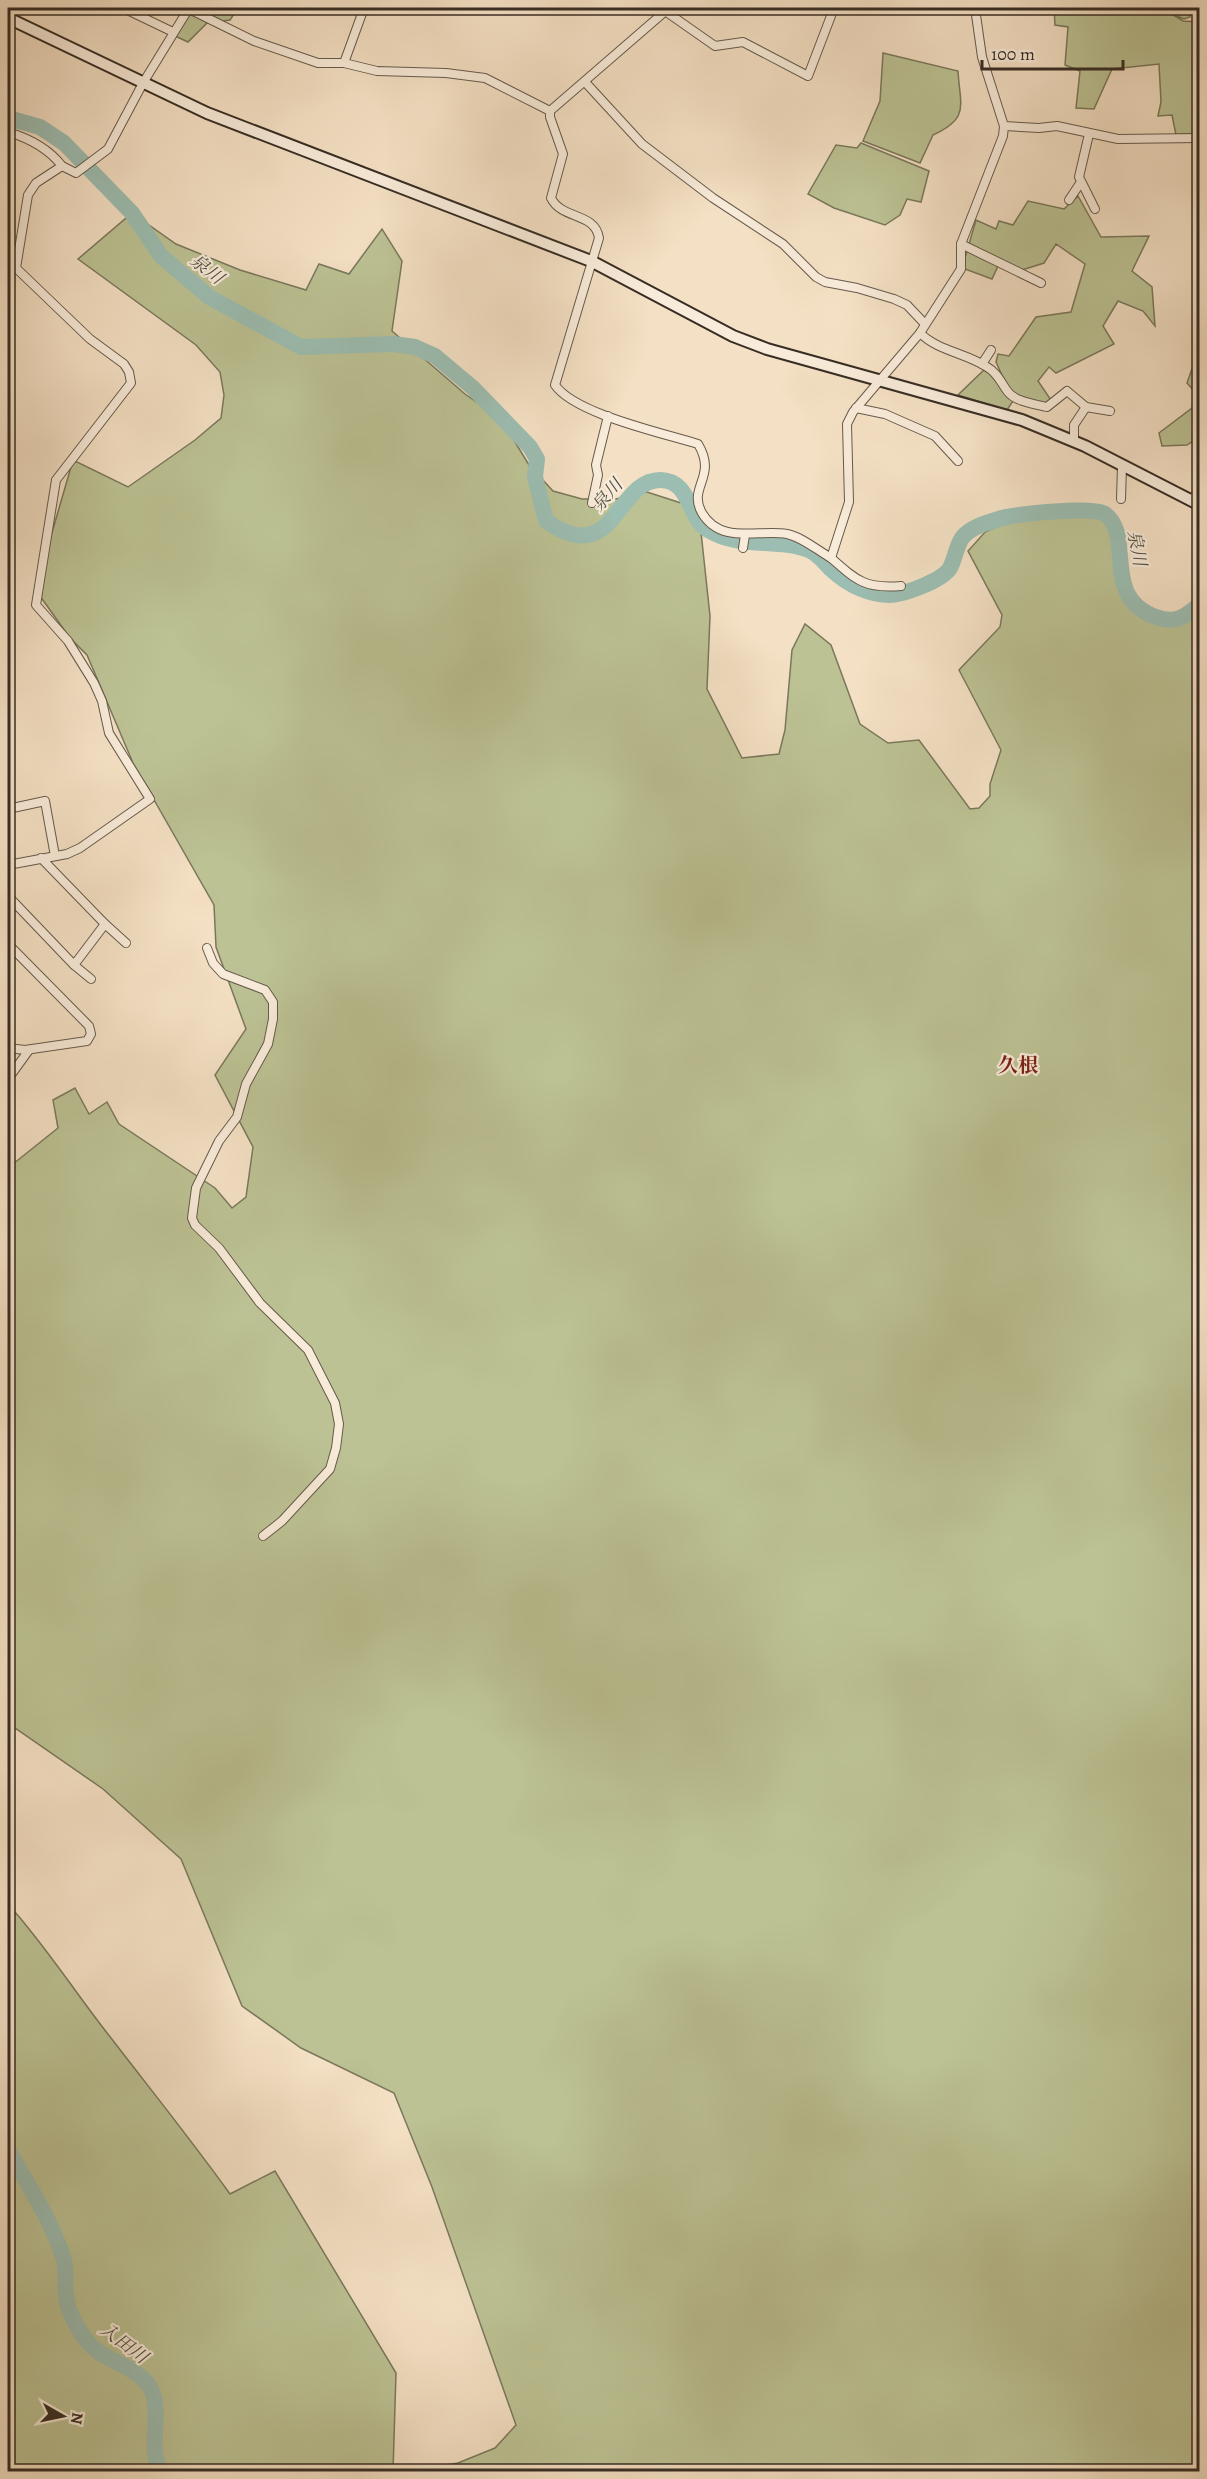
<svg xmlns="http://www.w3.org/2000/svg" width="1207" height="2479" viewBox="0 0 1207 2479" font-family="Alegreya,'Noto Serif JP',serif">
	<rect width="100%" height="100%" fill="#f4e0c4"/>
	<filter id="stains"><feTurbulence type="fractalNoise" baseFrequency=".00333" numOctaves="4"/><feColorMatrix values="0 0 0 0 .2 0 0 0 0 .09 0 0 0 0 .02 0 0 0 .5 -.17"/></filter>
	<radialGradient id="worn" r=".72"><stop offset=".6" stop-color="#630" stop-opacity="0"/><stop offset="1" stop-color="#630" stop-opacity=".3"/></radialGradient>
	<!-- green -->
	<g fill="#bcc294" stroke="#7a785c" stroke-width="1.5">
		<path d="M 182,8 L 238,8 L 230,20 L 207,23 L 188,42 L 173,35 Z"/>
		<path d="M 1054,8 L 1192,8 L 1190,17 L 1184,19 L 1170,13 L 1183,21 L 1199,22 L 1199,133 L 1176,135 L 1172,115 L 1158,116 L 1161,102 L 1159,64 L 1112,69 L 1094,109 L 1076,108 L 1080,71 L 1065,65 L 1068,27 L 1055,25 Z"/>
		<path d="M 883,53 L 958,71 C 960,106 970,118 933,135 L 920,163 L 863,141 L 880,101 Z"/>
		<path d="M 861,143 L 929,171 L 921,202 L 907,199 L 900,215 L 885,225 L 834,208 L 808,194 L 836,145 L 857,148 Z"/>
		<path d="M 1078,196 L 1101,237 L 1149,236 L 1132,271 L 1152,287 L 1155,326 L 1143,311 L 1118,301 L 1103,326 L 1114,344 L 1056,373 L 1049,367 L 1038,381 L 1051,400 L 1044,406 L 1009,391 L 996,362 L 998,354 L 1009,356 L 1036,317 L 1071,312 L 1085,264 L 1056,244 L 1044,263 L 1019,271 L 999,264 L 992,279 L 965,269 L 965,258 L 976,220 L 996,229 L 999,221 L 1013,225 L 1028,201 L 1064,209 Z"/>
		<path d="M 132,213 L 176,244 L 240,270 L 306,290 L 319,264 L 349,274 L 382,229 L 402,261 L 392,331 L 465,394 L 501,419 L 529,465 L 553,491 L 582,499 L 616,499 L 647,492 L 684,504 L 701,532 L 710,616 L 707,689 L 742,758 L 779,754 L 785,730 L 792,650 L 805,624 L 831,645 L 860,724 L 888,743 L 919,740 L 970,809 L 979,808 L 990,796 L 990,784 L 1001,750 L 959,670 L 1000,627 L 1002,615 L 968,551 L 985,532 L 1035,509 L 1098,513 L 1114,531 L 1121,590 L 1143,617 L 1179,625 L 1199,615 L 1199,2471 L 408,2471 L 458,2463 L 495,2448 L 516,2425 L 432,2187 L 394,2093 L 301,2048 L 242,2006 L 181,1859 L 103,1789 L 8,1723 L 8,1168 L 58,1128 L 53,1100 L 75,1088 L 89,1114 L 107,1102 L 119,1124 L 215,1188 L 232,1208 L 246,1197 L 253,1147 L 215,1075 L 246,1029 L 216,947 L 214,905 L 133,763 L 87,655 L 70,638 L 40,596 L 51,536 L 73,460 L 128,487 L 195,440 L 221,418 L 224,395 L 220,372 L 196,345 L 78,259 Z"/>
		<path d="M 1199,365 L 1199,437 L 1187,445 L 1162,446 L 1159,433 L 1192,408 L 1196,393 L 1187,383 L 1193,366 Z"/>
		<path d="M 984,370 L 1001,378 L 1013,401 L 1007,410 L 958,395 Z"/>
		<path d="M 8,1904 C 46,1946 76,1994 111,2038 C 151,2090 192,2141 230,2194 L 275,2171 L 396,2373 L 393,2471 L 8,2471 Z"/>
	</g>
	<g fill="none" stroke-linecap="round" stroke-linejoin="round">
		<!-- river -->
		<g stroke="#9cbdb1" stroke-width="16">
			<path d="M 8,118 L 40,127 L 64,143 L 132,213 L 161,256 L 209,297 L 301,347 L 393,344 L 415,347 L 435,356 L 473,388 L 530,447 L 537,459 L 535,477 L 546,521 C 616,570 615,479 661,480 C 691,481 687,517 708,530 C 739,549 777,538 809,550 C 820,555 825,564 833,571 C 848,585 869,595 890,595 C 904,595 943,580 950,568 C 955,559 956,547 962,538 C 970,527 989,522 1002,518 C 1018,514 1093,506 1105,514 C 1135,536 1100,597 1156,617 C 1176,624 1185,617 1200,604"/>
			<path d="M 8,2150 C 28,2185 52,2221 64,2260 C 67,2272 64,2284 66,2296 C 68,2313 77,2328 87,2341 C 101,2361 142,2367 152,2391 C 162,2416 147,2449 161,2472"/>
		</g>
		<defs>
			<g id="street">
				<path d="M 123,8 L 173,32"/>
				<path d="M 669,8 L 550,111 L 550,117 L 563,154 L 551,198 C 562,220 595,212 599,238 L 555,385 C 575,414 663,433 698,444 C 718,477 687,487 702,513 C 721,545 758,529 787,534 C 802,537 817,550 831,558 L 849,502 L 847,424 L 853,412 L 920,333 L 961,269 L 961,244 L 1003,136 L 1004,126 L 982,57 L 975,8"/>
				<path d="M 189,9 L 254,41 L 318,63 L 344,63 L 377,71 L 446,73 L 485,78 L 550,111"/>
				<path d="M 665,11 L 715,46 L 743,42 L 808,76 L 834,8"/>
				<path d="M 344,63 L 364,8"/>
				<path d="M 585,82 L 642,144 L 713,198 L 783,244 L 816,277 L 825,282 L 857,288 L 894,299 L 907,305 L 925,324"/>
				<path d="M 1004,126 L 1039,128 L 1057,126 L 1118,139 L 1200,138"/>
				<path d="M 8,132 C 28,138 49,149 62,166"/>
				<path d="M 1089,134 L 1079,177 L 1095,209"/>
				<path d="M 1069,200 L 1081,182"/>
				<path d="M 961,244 L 1041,283"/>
				<path d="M 920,333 C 938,351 966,353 987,367 C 998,373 1001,383 1008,392 C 1016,402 1035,404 1047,407 L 1067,391 L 1086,407 L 1110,411"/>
				<path d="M 982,364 L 991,350"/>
				<path d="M 856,408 L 885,414 L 935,436 L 958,461"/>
				<path d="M 1074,441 L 1074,425 L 1086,407"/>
				<path d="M 1121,499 L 1122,466"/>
				<path d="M 1191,501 L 1200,489"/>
				<path d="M 592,503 L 598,475 L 596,465 L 608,416"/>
				<path d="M 743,548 L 745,535"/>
				<path d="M 831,558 C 857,581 866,589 901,586"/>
				<path d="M 8,809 L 45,801 L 55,856"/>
				<path d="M 8,865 L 67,854 L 80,848 L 150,799 L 109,733 L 102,701 L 94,683 L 68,641 L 36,605 L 56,480 L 131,383 L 129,372 L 124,364 L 90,339 L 16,268 L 28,195 L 36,183 L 62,166 L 76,173 L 108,149 L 143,83 L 189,8"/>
				<path d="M 8,896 L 74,965 L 105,924 L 41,858"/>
				<path d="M 105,924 L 126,943"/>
				<path d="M 8,944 L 89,1026 L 91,1034 L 87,1041 L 25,1050 L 8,1048"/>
				<path d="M 207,948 L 213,963 L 223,974 L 265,990 L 273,1002 L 273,1019 L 268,1044 L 246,1084 L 237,1117 L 219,1141 L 196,1188 L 192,1218 L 195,1225 L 219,1248 L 260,1303 L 308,1350 L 335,1403 L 339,1424 L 336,1448 L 330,1469 L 282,1521 L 263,1536"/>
				<path d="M 74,965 L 91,979"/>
				<path d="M 8,1079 L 29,1050"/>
			</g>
			<path id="secondary" d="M 8,18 L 207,113 L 591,261 L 733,336 L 767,349 L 1022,420 L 1085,446 L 1200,505"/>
		</defs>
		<!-- street casing -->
		<use href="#street" stroke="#665a4c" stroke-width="10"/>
		<!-- secondary casing -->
		<use href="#secondary" stroke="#372d24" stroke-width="14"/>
		<!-- street -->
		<use href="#street" stroke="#f8ebd9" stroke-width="8"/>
		<!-- secondary -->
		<use href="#secondary" stroke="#f8ebd9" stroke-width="10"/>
	</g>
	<g text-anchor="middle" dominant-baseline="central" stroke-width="4.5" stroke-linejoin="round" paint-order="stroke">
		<!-- water labels -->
		<g font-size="18" font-style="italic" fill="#505147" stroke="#f8ebd9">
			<text transform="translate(207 269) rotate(38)">泉川</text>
			<text transform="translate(607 495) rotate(-49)">泉川</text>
			<text transform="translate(1137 548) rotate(79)">泉川</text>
			<text transform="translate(124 2343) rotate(37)">入田川</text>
		</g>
		<!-- quarter labels -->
		<g font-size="20" font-weight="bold" fill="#7a1f14" stroke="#f8ebd9">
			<text x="1018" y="1065">久根</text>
		</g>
	</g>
	<!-- margin -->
	<rect width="1207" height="2479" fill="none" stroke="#f4e0c4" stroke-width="30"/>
	<rect x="9" y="9" width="1189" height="2461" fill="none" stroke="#372d24" stroke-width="3"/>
	<rect x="15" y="15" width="1177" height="2449" fill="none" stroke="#372d24" stroke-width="1.5"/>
	<!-- north arrow -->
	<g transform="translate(63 2416) rotate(99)" stroke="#f8ebd9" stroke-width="4.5" paint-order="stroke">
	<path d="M0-4.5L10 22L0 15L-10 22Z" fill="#372d24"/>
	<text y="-9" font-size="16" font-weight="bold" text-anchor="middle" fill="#372d24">N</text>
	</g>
	<!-- scale -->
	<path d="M982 60v9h141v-9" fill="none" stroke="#372d24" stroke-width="3"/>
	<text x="991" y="60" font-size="18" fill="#372d24" stroke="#f8ebd9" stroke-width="4.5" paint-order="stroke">100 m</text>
	<rect width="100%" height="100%" filter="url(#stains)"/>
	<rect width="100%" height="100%" fill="url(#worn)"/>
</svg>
